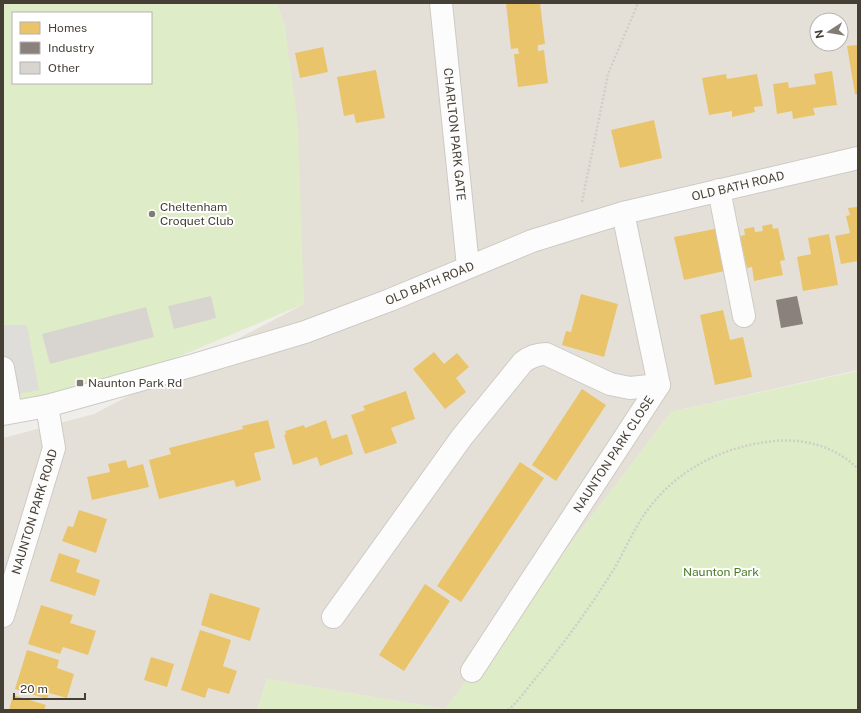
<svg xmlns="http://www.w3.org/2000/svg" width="861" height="713" viewBox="0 0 861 713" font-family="'Public Sans',sans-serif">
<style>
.residential{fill:#e5e0d7;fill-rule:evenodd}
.green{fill:#deecc8;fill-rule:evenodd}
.parking{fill:#dfddd9}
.homes{fill:#e9c46a}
.industry{fill:#8a817c}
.building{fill:#d8d5d1}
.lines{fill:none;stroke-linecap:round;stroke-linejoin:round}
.minor-casing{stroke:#cdcac5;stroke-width:24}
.path{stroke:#d1ceca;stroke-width:2.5;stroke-dasharray:2 2;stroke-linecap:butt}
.minor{stroke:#fdfcfc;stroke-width:22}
.poi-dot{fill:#827c74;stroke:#fff;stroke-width:1.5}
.labels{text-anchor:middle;stroke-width:4;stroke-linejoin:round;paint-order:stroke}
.street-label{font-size:12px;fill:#463f35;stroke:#fff}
.poi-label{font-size:12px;fill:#463f35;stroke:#fff;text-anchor:start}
.park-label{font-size:12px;fill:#497b26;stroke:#fff}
</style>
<rect width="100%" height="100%" fill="#f0eeea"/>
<path class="residential" d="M277,3H858V370L671,412L445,709L267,679L257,710H3V438L94,414L304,304L285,27ZM817,20H841V44H817Z"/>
<g class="green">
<path d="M3,3H277L285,27L298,125L304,304L185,354L47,406L3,414ZM13,13H151V83H13Z"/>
<polygon points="858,371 858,710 257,710 267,679 445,709 671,412"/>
</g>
<polygon class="parking" points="3,325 27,325 39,390 16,394 3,380"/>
<g class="homes">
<polygon points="506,3 540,3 545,44 538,45 538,51 544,50 548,83 518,87 514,54 519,54 518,48 511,49"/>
<polygon points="858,45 858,94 855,94 847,46"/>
<polygon points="323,47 328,72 300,78 295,53"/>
<polygon points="376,70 385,118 356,123 354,114 344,116 337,77"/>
<polygon points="832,71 837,105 813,108 815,115 793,119 792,111 777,114 773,84 788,82 789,88 816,84 814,74"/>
<polygon points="726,74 727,79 757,74 763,106 754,107 755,112 732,117 732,111 709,115 702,78"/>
<polygon points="654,120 662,158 620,168 611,130"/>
<polygon points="858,207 858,261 841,264 835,236 850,233 846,216 850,215 848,208"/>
<polygon points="772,224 773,229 778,228 785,260 780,261 783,275 754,281 752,267 747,268 740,236 745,235 744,229 754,227 755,232 763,231 762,226"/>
<polygon points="719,228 729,270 684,280 674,237"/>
<polygon points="829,234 838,285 803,291 797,257 811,254 808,238"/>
<polygon points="581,294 618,304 604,357 562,345 566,331 571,332"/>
<polygon points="723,310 730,340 743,337 752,377 715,385 700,315"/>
<polygon points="434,352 444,364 457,353 469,367 456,378 466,392 445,409 413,369"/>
<polygon points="582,389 606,405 556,481 532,465"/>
<polygon points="406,391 415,419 391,428 397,443 365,454 351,415 365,410 363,406"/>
<polygon points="268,420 275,448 254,453 261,480 236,487 234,480 159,499 149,460 171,454 169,448 243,429 242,426"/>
<polygon points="326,420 332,439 347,434 353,454 320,466 317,457 293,465 284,435 286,434 285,431 304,425 305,428"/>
<polygon points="126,460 128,468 143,464 149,487 92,500 87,477 110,472 108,464"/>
<polygon points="520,462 544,478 461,602 437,586"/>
<polygon points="79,510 107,519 96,553 62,541 68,526 73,527"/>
<polygon points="59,553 80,560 76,572 100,580 95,596 50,581"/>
<polygon points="425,584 450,601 404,671 379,655"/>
<polygon points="210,593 260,608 250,641 201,625"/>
<polygon points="41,605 73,615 70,623 96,631 88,655 63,647 60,654 28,644"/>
<polygon points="200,630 231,640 223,666 237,671 229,694 208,688 205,698 181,690"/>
<polygon points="27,650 59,660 57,668 74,674 67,698 49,693 47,699 15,689"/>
<polygon points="151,657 174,664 167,687 144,680"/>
<polygon points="13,695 46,705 44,710 9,710"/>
</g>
<polygon class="industry" points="797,296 803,324 781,328 776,300"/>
<g class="building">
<polygon points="211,296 216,318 174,329 168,306"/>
<polygon points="146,307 154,337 50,364 42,334"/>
</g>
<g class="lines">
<defs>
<g id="minor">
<path id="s1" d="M441,3L468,266"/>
<polyline points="719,190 744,316"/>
<polyline points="3,368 11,412"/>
<path id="s2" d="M3,414L47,406L194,365L305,332L390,300L532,241L577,227L623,213L858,158"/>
<path id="s3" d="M3,616L54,448L47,406"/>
<path d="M333,617L462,437L523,362C531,356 537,354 546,354L610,384L630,388L659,385"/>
<path id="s4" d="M472,671L659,385L623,213"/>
</g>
</defs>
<use href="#minor" class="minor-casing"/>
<g class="path">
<polyline points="582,202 608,74 638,3"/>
<path d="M508,710C519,701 527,688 536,678C563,644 589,609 612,572C624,553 633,530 646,512C677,469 723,446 775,441C804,438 837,447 858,469"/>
</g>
<use href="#minor" class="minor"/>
</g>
<g class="poi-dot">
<circle cx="152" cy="214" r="4"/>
<rect x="76" y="379" width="8" height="8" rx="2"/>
</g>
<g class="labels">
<g class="street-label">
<text dy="4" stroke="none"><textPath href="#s1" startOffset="132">CHARLTON PARK GATE</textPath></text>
<text dy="4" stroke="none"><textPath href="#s2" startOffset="771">OLD BATH ROAD</textPath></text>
<text dy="4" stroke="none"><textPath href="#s2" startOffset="447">OLD BATH ROAD</textPath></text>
<text dy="4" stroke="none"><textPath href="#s4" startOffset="259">NAUNTON PARK CLOSE</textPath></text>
<text dy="4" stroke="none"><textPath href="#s3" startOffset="109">NAUNTON PARK ROAD</textPath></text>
</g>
<g class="poi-label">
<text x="160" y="211">Cheltenham<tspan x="160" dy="14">Croquet Club</tspan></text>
<text x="88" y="387">Naunton Park Rd</text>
</g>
<g class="park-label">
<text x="721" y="576">Naunton Park</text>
</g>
</g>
<rect width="861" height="713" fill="none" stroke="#463f35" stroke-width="8"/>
<rect x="12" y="12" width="140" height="72" fill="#ffffff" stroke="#b5b2ae"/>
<rect x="20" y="22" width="20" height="12" fill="#e9c46a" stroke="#b5b2ae"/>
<text x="48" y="32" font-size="12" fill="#463f35">Homes</text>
<rect x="20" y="42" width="20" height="12" fill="#8a817c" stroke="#b5b2ae"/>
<text x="48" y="52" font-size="12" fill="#463f35">Industry</text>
<rect x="20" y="62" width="20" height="12" fill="#d8d5d1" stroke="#b5b2ae"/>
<text x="48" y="72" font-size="12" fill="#463f35">Other</text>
<g transform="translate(829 32) rotate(258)"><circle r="19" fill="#ffffff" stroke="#b5b2ae"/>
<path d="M0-3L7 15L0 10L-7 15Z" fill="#827c74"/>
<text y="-6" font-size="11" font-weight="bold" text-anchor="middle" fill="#463f35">N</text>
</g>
<path d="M14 693v6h71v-6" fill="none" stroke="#463f35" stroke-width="2"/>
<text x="20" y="693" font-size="12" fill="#463f35" stroke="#ffffff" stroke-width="3" paint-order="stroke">20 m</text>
</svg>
